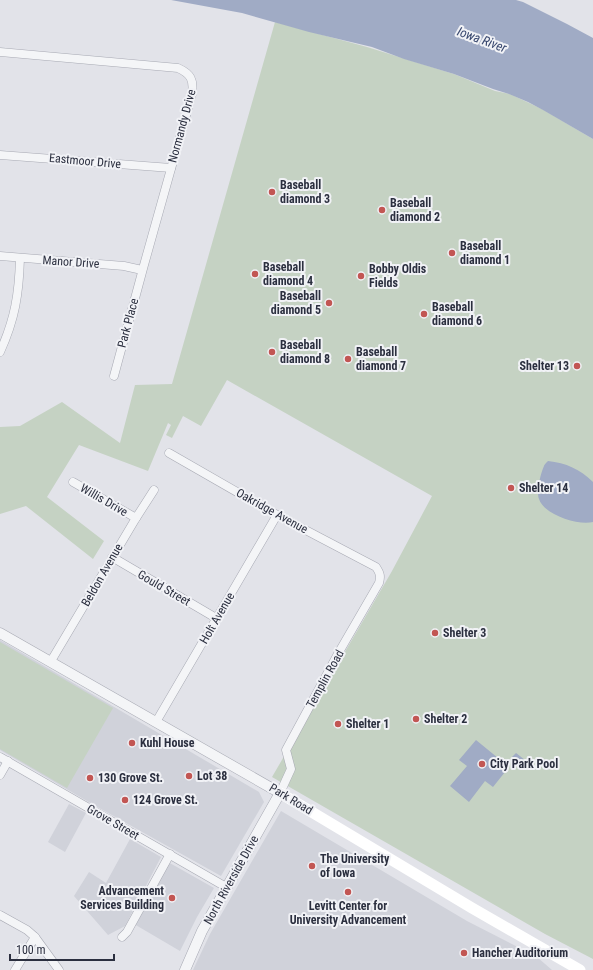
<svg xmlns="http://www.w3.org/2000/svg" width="593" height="970" viewBox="0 0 593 970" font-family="'Roboto Condensed',sans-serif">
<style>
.built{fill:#d0d2da}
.green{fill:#c5d2c3}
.water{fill:#a0abc5}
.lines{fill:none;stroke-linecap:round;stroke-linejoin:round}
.minor-casing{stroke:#a7a9b3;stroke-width:9}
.tertiary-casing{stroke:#a7a9b3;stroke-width:11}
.minor{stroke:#f4f5f7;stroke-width:8}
.tertiary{stroke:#f4f5f7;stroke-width:10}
.secondary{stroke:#fff;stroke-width:11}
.poi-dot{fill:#c25653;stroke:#f1f2f6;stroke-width:1.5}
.labels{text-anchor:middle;stroke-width:4;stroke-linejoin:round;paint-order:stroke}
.street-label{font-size:12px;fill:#2b2f3f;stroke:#f1f2f6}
.poi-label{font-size:12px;font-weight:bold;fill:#2b2f3f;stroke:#f1f2f6;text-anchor:start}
.water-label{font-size:13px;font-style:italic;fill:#39486f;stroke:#f1f2f6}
</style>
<rect width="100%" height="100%" fill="#e2e3e9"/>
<g class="built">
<polygon points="0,640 259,792 264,802 221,876 92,804 0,750"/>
<polygon points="69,804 86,813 65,852 48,842"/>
<polygon points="281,811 467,921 537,957 552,970 193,970 210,934"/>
<polygon points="130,839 161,857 125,926 108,935 74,896 89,872 106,883"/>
<polygon points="168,862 214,888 197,917 180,951 134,924"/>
</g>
<g class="green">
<polygon points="275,22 367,47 454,74 495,91 510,94 542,109 593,139 593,959 545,934 272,777 392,571 432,496 227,380 201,426 183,416 172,438 166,435 171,425 168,423 148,471 79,445 47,497 104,541 93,559 26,506 0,514 0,427 20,426 62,402 120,443 135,385 172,384"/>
<polygon points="0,642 113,708 67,788 0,749"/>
</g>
<g class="water">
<polygon points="171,0 516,0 523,2 567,24 593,38 593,139 543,110 528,102 509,94 493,89 454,74 404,59 372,47 309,32 242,13"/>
<path d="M548,461C566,463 580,469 593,482V522C579,526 544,515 539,499C536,492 541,472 544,466C544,465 547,462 548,461Z"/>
<polygon points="476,740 509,767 493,787 485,781 469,802 450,786 467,766 459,760"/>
<polygon points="516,753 525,760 525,763 524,767 521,768 516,766 512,757"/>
</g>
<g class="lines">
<defs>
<g id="minor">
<path d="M0,52L178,68C191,74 194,80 192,94L144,265L114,376"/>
<polyline points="0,155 171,168"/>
<polyline points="0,256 124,266 142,270"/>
<path d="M0,352C15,319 19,294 20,258"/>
<path d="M169,453L277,515L376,567C380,573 381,576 379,583L339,652L286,750L291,769L280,793"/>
<polyline points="73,482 136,518"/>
<polyline points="112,557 216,618"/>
<polyline points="51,661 136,518 154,490"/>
<polyline points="156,722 277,515"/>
<polyline points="0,757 226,887"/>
<polyline points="0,775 8,761"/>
<polyline points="0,915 27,930 35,937 59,970"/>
<polyline points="122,937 127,932 170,854"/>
<polyline points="15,970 35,937"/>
</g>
<polyline id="tertiary" points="0,633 280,793 202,931 185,970"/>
</defs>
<use href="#minor" class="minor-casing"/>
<use href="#tertiary" class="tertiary-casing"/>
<use href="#minor" class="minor"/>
<use href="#tertiary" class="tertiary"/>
<polyline class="secondary" points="280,793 472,908 580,970"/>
</g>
<g class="poi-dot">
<circle cx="272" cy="192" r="4"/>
<circle cx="382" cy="210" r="4"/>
<circle cx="452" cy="253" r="4"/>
<circle cx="255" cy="274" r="4"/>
<circle cx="361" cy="276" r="4"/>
<circle cx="329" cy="303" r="4"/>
<circle cx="424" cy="314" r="4"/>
<circle cx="272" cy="352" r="4"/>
<circle cx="348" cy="359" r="4"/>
<circle cx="577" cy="366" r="4"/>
<circle cx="511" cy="488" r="4"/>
<circle cx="435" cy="633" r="4"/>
<circle cx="416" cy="719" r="4"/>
<circle cx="338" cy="724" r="4"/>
<circle cx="132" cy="743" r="4"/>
<circle cx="482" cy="764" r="4"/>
<circle cx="189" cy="776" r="4"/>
<circle cx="90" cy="778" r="4"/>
<circle cx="125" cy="800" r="4"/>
<circle cx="312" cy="866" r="4"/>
<circle cx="348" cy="892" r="4"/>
<circle cx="172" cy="898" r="4"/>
<circle cx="464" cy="953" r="4"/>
</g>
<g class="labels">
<g class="street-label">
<text transform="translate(182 126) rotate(-75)" y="4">Normandy Drive</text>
<text transform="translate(85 161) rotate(5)" y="4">Eastmoor Drive</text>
<text transform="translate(71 262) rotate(4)" y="4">Manor Drive</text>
<text transform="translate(128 323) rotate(-75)" y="4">Park Place</text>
<text transform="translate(104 500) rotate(30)" y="4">Willis Drive</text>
<text transform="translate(272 511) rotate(29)" y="4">Oakridge Avenue</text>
<text transform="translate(102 575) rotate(-60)" y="4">Beldon Avenue</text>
<text transform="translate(164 588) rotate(30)" y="4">Gould Street</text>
<text transform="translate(217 618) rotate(-60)" y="4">Holt Avenue</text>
<text transform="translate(325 679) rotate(-61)" y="4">Templin Road</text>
<text transform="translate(291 799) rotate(31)" y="4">Park Road</text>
<text transform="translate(113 822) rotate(30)" y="4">Grove Street</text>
<text transform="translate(231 880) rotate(-61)" y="4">North Riverside Drive</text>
</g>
<g class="poi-label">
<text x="280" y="189">Baseball<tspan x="280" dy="14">diamond 3</tspan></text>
<text x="390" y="207">Baseball<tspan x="390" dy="14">diamond 2</tspan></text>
<text x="460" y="250">Baseball<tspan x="460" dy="14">diamond 1</tspan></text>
<text x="263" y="271">Baseball<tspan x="263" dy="14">diamond 4</tspan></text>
<text x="369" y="273">Bobby Oldis<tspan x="369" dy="14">Fields</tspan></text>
<text x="321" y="300" text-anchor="end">Baseball<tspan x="321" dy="14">diamond 5</tspan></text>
<text x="432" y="311">Baseball<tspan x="432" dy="14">diamond 6</tspan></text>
<text x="280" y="349">Baseball<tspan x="280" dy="14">diamond 8</tspan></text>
<text x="356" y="356">Baseball<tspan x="356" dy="14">diamond 7</tspan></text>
<text x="569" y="370" text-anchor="end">Shelter 13</text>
<text x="519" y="492">Shelter 14</text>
<text x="443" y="637">Shelter 3</text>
<text x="424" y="723">Shelter 2</text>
<text x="346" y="728">Shelter 1</text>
<text x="140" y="747">Kuhl House</text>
<text x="490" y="768">City Park Pool</text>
<text x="197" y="780">Lot 38</text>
<text x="98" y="782">130 Grove St.</text>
<text x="133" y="804">124 Grove St.</text>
<text x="320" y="863">The University<tspan x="320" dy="14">of Iowa</tspan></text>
<text x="164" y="895" text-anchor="end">Advancement<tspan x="164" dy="14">Services Building</tspan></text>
<text x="348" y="910" text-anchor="middle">Levitt Center for<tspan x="348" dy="14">University Advancement</tspan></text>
<text x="472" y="957">Hancher Auditorium</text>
</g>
<g class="water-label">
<text transform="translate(482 39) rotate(20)" y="5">Iowa River</text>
</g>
</g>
<path d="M10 954v6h104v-6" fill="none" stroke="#2b2f3f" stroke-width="2"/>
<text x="16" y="954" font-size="12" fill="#2b2f3f" stroke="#f1f2f6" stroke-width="3" paint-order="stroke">100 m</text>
</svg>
